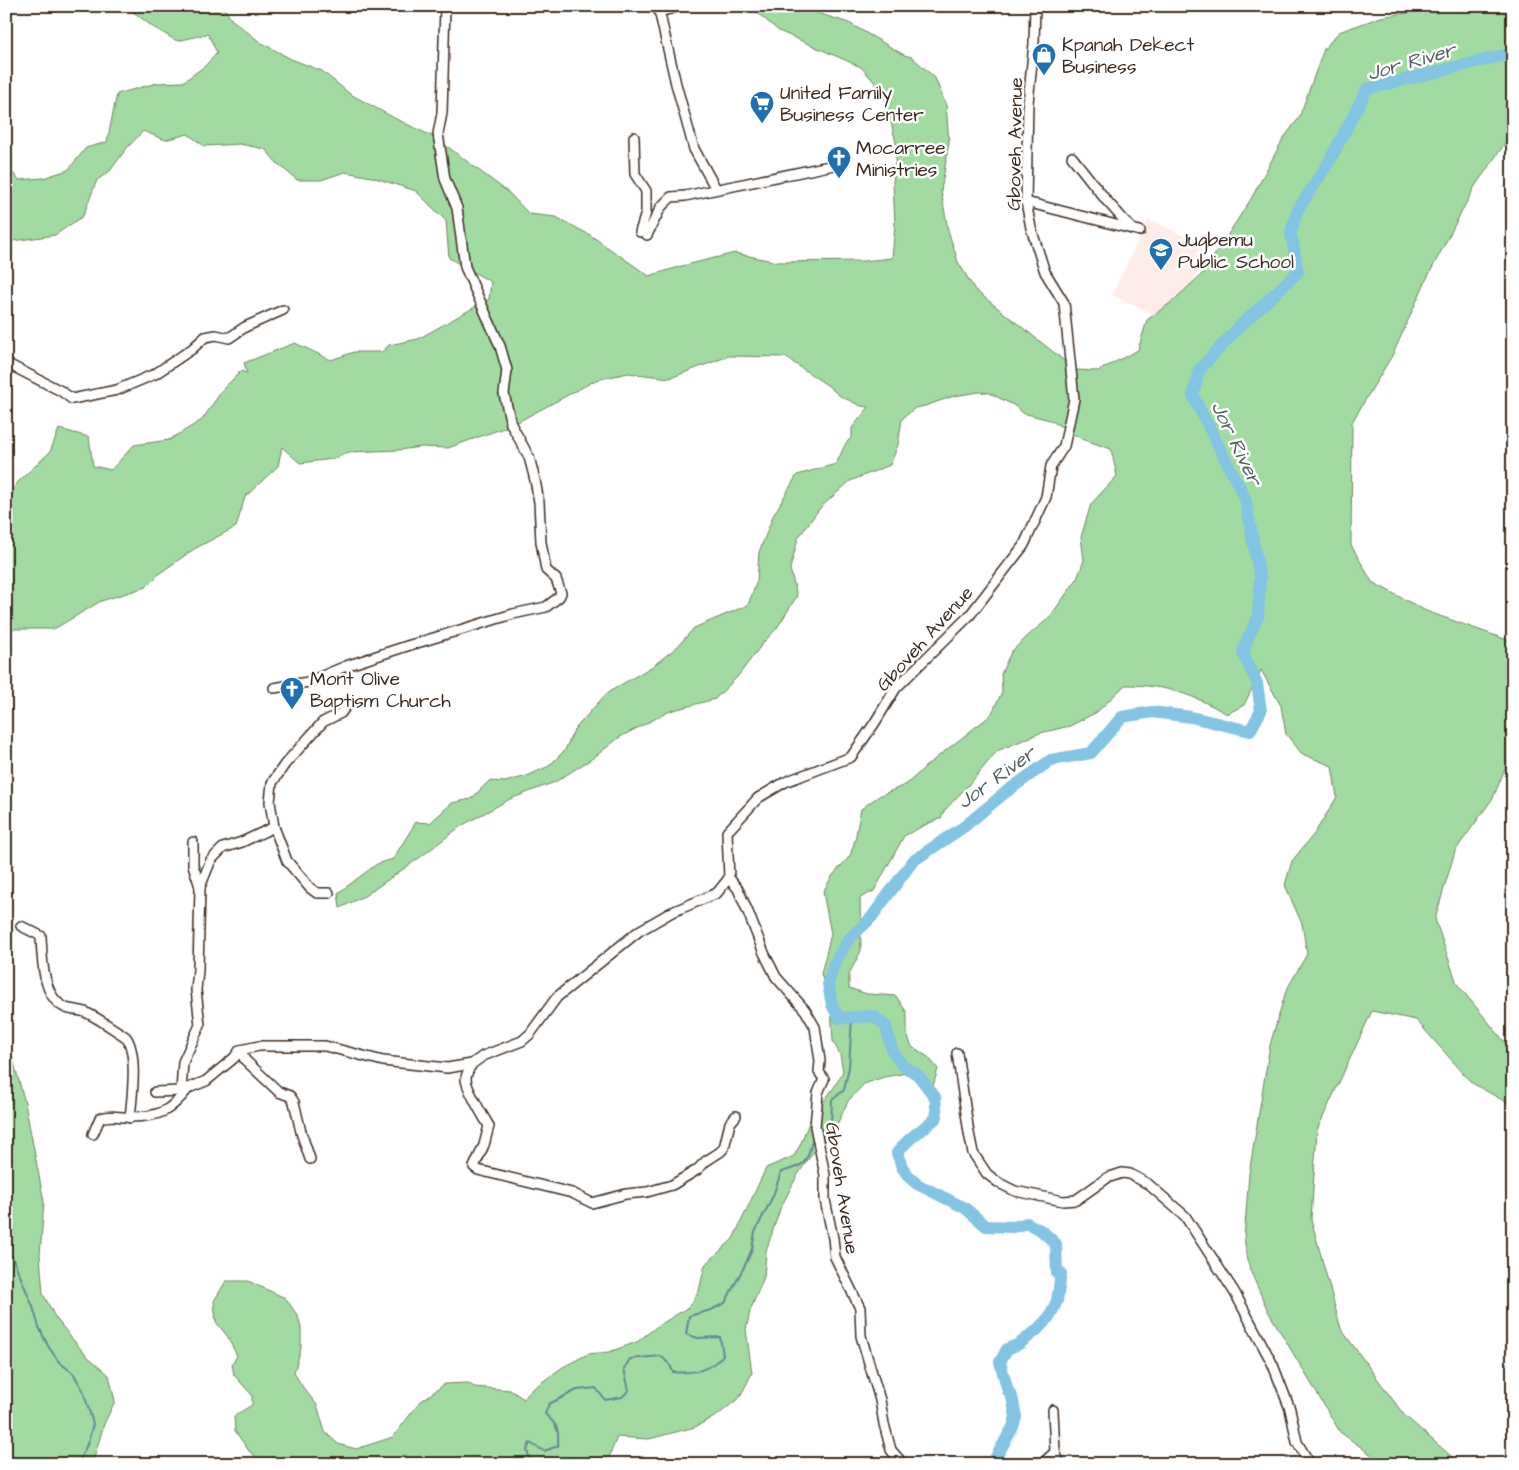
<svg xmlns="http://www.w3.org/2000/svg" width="1519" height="1470" viewBox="0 0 1519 1470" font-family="'Architects Daughter',sans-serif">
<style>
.built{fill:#feece9}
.green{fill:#a1dba1;stroke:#6e8260}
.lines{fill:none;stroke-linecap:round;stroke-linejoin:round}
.stream{stroke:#668694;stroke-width:2}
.river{stroke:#83c3e3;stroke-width:12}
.minor-casing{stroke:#3b2a1e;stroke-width:12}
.minor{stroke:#fff;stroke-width:9}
.labels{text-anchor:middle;stroke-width:5;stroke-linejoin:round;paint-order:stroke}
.poi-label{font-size:19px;fill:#3b2a1e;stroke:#fff;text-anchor:start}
.street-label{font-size:19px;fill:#3b2a1e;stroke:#fff}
.water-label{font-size:20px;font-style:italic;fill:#546063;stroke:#fff}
</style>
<rect width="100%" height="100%" fill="#fff"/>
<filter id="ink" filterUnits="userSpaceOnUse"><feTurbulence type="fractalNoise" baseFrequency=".02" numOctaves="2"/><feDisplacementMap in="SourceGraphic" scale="10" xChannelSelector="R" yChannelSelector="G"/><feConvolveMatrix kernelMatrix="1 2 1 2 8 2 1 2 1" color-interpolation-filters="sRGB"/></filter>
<g filter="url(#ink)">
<polygon class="built" points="1148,219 1209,248 1173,323 1112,295"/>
<g class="green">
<path d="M124,6H223L231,19L260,42L291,59L322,71L350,94L396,119L436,138L509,193L529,214L556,217L590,235L649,276L682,266L735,253L777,262L864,261L892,258L895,225L893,183L897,147L884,93L861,67L779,31L755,11L763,6H788L808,10L849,23L904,55L912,57L935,78L946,105L949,142L941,191L948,230L958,262L975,290L1076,370L1098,371L1138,350L1147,320L1173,301L1203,273L1251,199L1283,139L1299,118L1324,49L1339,32L1381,17L1418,11L1426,6H1513V132L1475,186L1426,280L1393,354L1352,422L1351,545L1372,582L1426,611L1513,642V749L1493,798L1455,851L1435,919L1457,984L1513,1052V1106L1472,1083L1416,1020L1372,1011L1317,1130L1311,1219L1341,1329L1404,1415L1460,1464H1384L1340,1432L1268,1311L1250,1270L1244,1239L1249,1174L1270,1045L1286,991L1307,954L1302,924L1285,885L1292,861L1314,834L1337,797L1332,766L1302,754L1286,734L1281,706L1261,670L1244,705L1227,714C1192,694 1166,685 1125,685L1097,712L1070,726L1040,733L997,751L973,780L944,811L941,818L925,825L904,836L874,891L860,898L861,951L849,974V988L867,994L896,996L907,1013V1034L912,1047L928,1057L938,1069L931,1093L912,1072L884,1077L864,1084L848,1101L833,1133L816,1148L797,1176L780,1209L766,1251L764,1277L750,1311L746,1330L752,1373L740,1397L718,1415L695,1427L649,1439L617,1437L609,1457L603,1464H265L249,1451L235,1431L234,1416L252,1405V1395L234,1375L232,1364L237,1356L228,1337L216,1322L214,1301L226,1281H248L285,1298L298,1316L301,1328V1348L294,1373L304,1389L317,1405L325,1432L338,1444L356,1449L393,1437L420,1402L445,1384L468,1383L474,1387L510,1390L524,1399L531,1390L563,1367L588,1354L609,1352L637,1342L655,1328L690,1306L699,1291L705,1265L733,1239L766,1168L794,1156L800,1145L810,1120L835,1086L843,1071L840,1055L833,1041L831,1004L821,974L831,934L823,892L833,875L850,856L855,840L861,809L879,796L907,784L926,766L991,715L1002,692L1001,674L1011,652L1030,634L1049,618L1077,579L1084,560L1081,537L1091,504L1117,476L1111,449L1082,439L1050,420L1023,413L1015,406L990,393L979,392L954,396L925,406L915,408L902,419L898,445L890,465L850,481L820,508L798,538L790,569L797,596L777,628L763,643L738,676L715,699L670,711L620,737L593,758L555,782L510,799L461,826L422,856L366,895L340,908L338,893L377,864L393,859L416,822L430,823L452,803L471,799L489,781L505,782L527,776L549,766L565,750L574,730L607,693L653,666L677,647L694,628L748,605L757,581L759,552L765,537L773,516L797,475L836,464L846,443L852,437V428L869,407L861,406L840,396L827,385L785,357L729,356L670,378L628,373L596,380L512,425L448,448L421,447L399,450L349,452L333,459L300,463L282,447L278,466L245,497L236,527L194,549L160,573L146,587L101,601L54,629H6V497L19,481L50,452L59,429L89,437L93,466L111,470L134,445L169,440L202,420L223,389L241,371L247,373L244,363L295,343L331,360L354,352H382L389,345L418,339L489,299L491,282L449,258L446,221L416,191L372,177L345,172L321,180H297L277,163L265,149L240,144L204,146L188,134L165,140L143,131L126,149L110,171L97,180L83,216L55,235L6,242V165L19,180L43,178L68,170L86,148L107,142L117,94L157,83L183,82L205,66L217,53L208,34L177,41L153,27L136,14Z"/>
<polygon points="6,1034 25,1103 44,1202 40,1255 43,1294 55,1317 73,1340 87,1356 109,1375 115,1401 104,1424 94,1458 90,1464 6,1464"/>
</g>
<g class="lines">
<g class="stream">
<polyline points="822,1138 831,1125 832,1100 844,1090 849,1067 852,1017 839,1018"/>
<polyline points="6,1242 33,1307 39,1327 48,1346 59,1362 73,1373 83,1390 93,1424 88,1442 78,1464"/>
<path d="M531,1464L527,1450L530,1443L544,1451L558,1446C559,1430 558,1425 545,1414L549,1404L577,1390L596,1388L605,1400L622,1397L629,1390L624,1369L630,1359L661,1356L670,1365L673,1372C692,1374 711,1370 723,1355L720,1337L698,1338L686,1334L689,1316L711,1310L725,1303L746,1263L752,1249L755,1232L773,1196L781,1172C807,1165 806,1164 813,1138H815"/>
</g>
<path class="river" d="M992,1464L1013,1427L1016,1417L1012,1397L1008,1391L1000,1362L1007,1349L1019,1344L1036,1331L1050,1316L1057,1301L1061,1273H1057L1056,1244L1042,1231L1027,1223L1013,1227L986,1226L965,1208L917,1184L909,1177L902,1167L897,1153C908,1137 923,1130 937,1117L935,1097L918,1075L902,1065L892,1050L886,1026L874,1016L839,1018L832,1005L828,984L834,964L848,940L871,918L913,861L965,826L1006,792L1051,760L1091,753L1122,717L1152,712L1191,717L1250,731L1261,711L1257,683L1243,653L1247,640L1258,617L1260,578L1245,498L1193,396L1199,370L1239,327L1298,272L1291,233L1297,211L1329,162L1367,89L1513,53"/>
<defs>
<g id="minor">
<polyline points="658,6 676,84 694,149 716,189"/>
<polyline points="659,12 681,6"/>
<polyline points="634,137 635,174 646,191 646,213 640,232 649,228"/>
<polyline points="1072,157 1106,200 1132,229"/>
<polyline points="1026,202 1140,231"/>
<polyline points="647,235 661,207 671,197 685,196 834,165"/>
<polyline points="6,363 61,391 72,399 117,390 155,374 192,349 205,337 216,335 229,338 245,327 283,310"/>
<polyline points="274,688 308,682 346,666 407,646 513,614 546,607 559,597 561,593 556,579 546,570 541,542 539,502 535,480 529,457 511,424 504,394 507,370 500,346 465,267 457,208 445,179 438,134 442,113 445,6"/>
<polyline points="193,842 193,865 200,887"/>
<polyline points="329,893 317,893 310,888 287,861 274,827 270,802 272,783 285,764 323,722 341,713 348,703"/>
<path d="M21,926L41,936C42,957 42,996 64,1007C71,1011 80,1009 87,1013C100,1019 113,1029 126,1037C138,1054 132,1097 130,1118"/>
<polyline points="240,1050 245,1060 279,1092 290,1096 294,1102 301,1132 310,1159"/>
<polyline points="957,1053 969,1133 973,1153 987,1174 999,1183 1015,1191 1063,1201 1076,1200 1107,1178 1122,1173 1130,1174 1148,1184 1185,1216 1235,1293 1273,1365 1290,1409 1297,1442 1310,1464"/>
<path d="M472,1064C469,1069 466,1073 466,1079C466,1088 483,1116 489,1126L484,1145L474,1167L478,1170L572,1193L592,1203L626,1194L647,1192L672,1185L697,1170L706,1161L720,1152L724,1148L730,1123L736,1116"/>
<polyline points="181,1091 183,1062 200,1025 196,990 198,970 200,887 211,860 223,848 242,842 274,827"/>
<polyline points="155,1092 181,1091 206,1081 234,1058 240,1050 259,1046 325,1046 383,1061 447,1068 472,1064 483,1056 522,1041 530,1034 557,997 639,931 670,913 717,893 729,878"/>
<path d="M93,1134L100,1118C114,1114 118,1118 131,1117C160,1117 170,1111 188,1089"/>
<polyline points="1053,1410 1055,1452 1060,1464"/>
<polyline points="903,1464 891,1450 884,1424 880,1400 861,1336 860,1308 835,1257 833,1238 825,1200 825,1175 815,1126 818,1093 824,1079 819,1072 820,1061 815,1027 805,1010 776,977 764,953 748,912 738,889 729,878 727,832 758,798 785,782 851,757 874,724 896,688 970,615 1024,545 1046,497 1051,466 1064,446 1074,399 1064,303 1045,272 1031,228 1026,202 1028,103 1034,43 1035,6"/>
<polyline points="1042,1464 1055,1452"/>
</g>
</defs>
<use href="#minor" class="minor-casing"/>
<use href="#minor" class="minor"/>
</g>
</g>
<defs>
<symbol id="shop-pin" viewBox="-11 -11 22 30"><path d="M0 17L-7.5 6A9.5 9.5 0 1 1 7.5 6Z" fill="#1f6fb2" stroke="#fff"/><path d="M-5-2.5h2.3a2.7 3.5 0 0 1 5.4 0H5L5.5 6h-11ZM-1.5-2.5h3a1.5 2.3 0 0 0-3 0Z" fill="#fff"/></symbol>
<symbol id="supermarket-pin" viewBox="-11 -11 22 30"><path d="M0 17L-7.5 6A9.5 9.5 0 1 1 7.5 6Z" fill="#1f6fb2" stroke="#fff"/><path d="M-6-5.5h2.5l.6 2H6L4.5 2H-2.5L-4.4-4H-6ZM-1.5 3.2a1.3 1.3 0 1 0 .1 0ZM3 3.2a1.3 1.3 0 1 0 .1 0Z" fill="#fff"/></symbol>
<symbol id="church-pin" viewBox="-11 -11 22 30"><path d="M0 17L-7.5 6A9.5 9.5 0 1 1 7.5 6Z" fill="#1f6fb2" stroke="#fff"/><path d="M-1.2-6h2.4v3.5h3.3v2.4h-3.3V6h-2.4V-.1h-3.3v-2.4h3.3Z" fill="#fff"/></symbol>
<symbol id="school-pin" viewBox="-11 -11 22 30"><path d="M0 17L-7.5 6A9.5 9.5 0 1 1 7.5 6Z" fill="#1f6fb2" stroke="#fff"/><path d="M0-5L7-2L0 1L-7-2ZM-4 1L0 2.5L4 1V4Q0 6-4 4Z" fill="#fff"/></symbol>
</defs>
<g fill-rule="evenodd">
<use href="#shop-pin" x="1030" y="41" width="28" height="38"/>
<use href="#supermarket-pin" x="748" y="89" width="28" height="38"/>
<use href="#church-pin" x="825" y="144" width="28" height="38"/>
<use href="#school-pin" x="1147" y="236" width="28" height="38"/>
<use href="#church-pin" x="278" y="675" width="28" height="38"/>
</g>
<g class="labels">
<g class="poi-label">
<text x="1062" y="51">Kpanah Dekect<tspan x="1062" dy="22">Business</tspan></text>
<text x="780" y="99">United Family<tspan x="780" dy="22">Business Center</tspan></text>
<text x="856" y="154">Mocarree<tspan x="856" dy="22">Ministries</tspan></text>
<text x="1178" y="246">Jugbemu<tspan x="1178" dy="22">Public School</tspan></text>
<text x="310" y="685">Mont Olive<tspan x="310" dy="22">Baptism Church</tspan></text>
</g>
<g class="street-label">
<text transform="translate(1014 144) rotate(-89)" y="7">Gboveh Avenue</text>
<text transform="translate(924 638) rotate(-48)" y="7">Gboveh Avenue</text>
<text transform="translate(843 1188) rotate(81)" y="7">Gboveh Avenue</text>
</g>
<g class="water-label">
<text transform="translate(1411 61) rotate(-16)" y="7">Jor River</text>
<text transform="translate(1237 443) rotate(64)" y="7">Jor River</text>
<text transform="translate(996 777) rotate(-36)" y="7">Jor River</text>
</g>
</g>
<rect width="1519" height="1470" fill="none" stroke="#fff" stroke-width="25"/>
<rect x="12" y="12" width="1494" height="1445" fill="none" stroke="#3b2a1e" stroke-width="2" filter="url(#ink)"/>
</svg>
